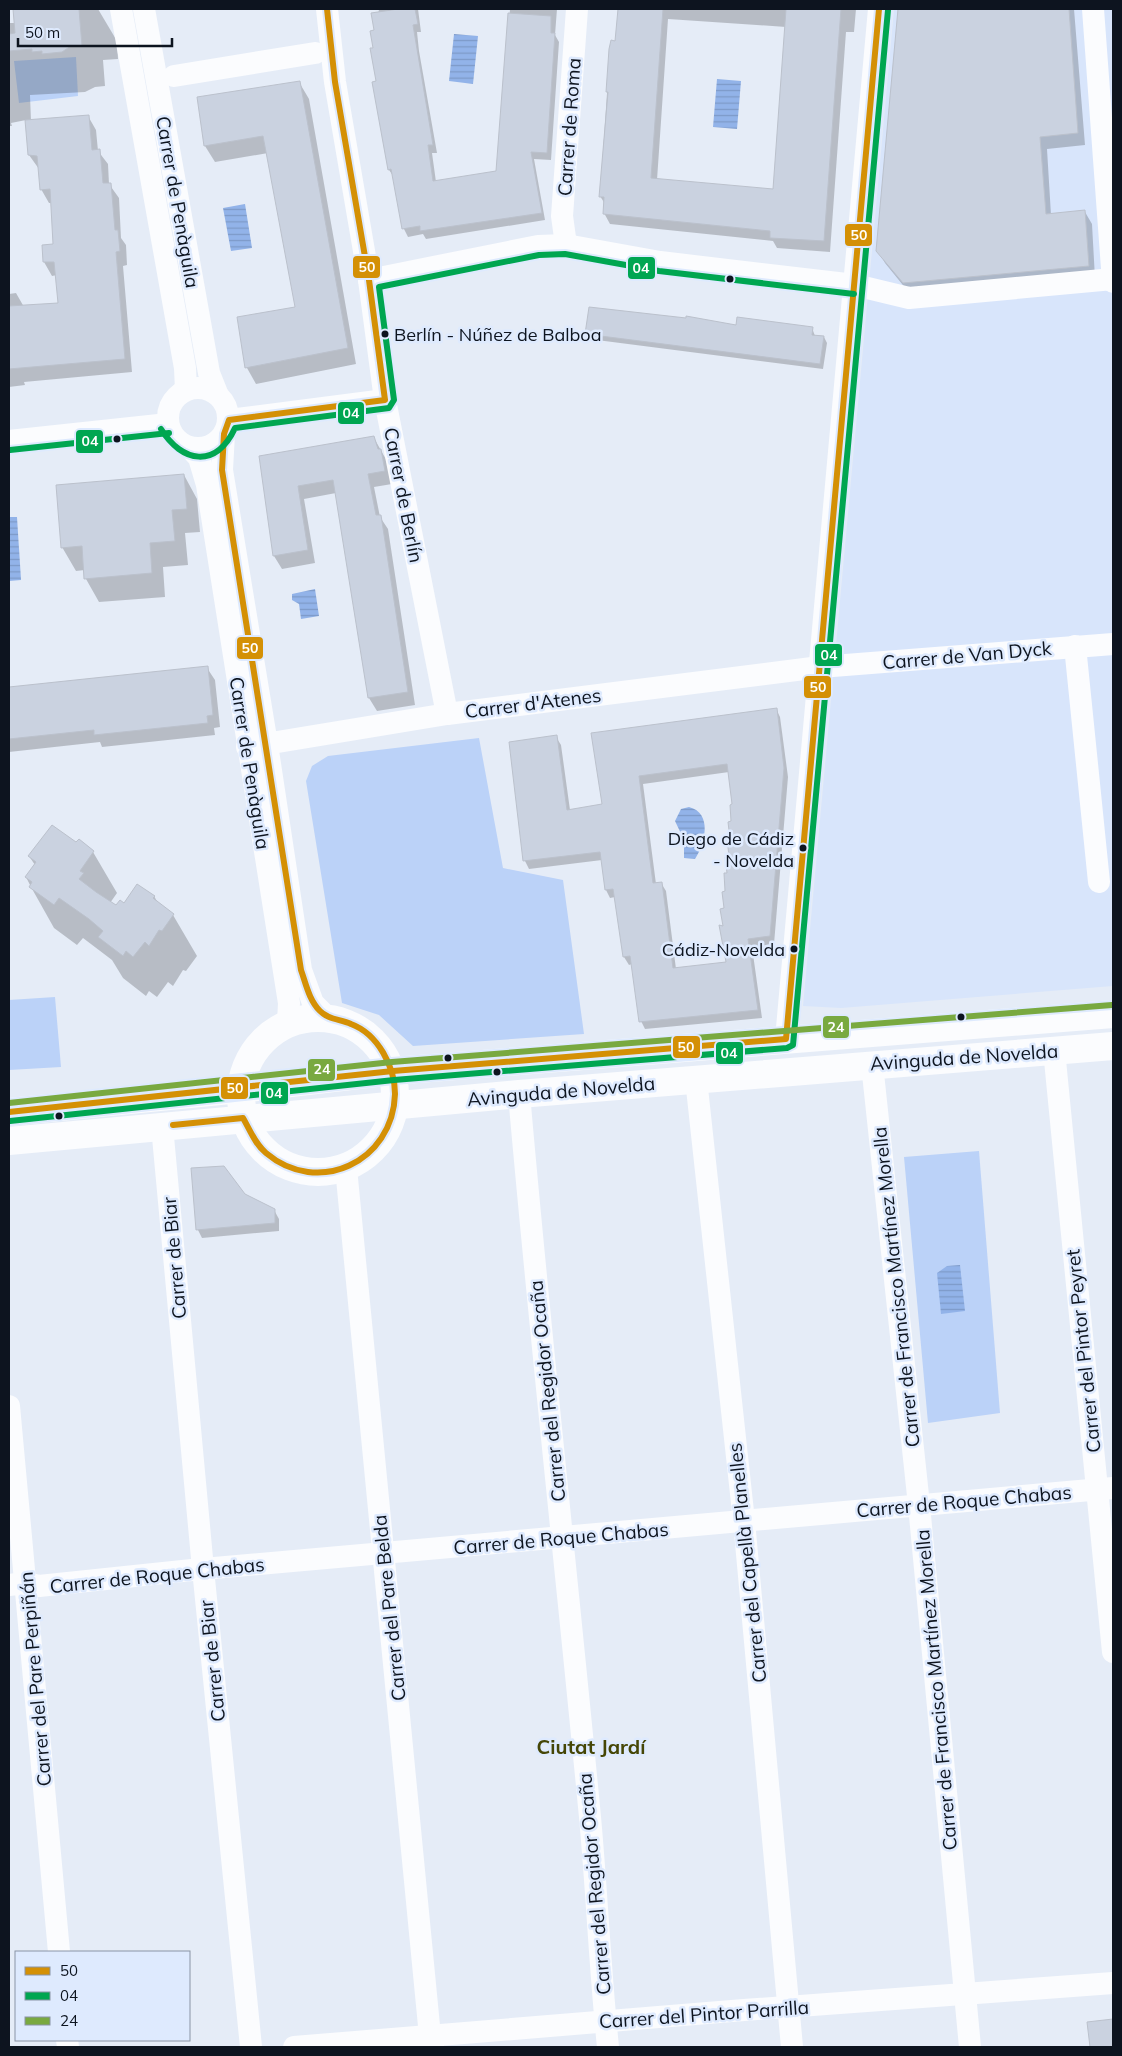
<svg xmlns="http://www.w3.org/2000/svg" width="1122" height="2056" viewBox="0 0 1122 2056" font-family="Mulish,sans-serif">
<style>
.built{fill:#d8e5fb}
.green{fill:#bbd2f8}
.water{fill:url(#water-rules)}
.shadow{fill:#0003;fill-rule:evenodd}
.building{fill:#cad2e0;stroke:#bbc1cc;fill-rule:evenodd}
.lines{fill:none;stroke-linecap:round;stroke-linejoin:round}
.minor{stroke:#fbfcfe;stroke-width:22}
.major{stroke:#fbfcfe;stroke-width:28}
.bus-1-casing{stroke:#deeafe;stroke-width:10}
.bus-2-casing{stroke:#deeafe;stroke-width:10}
.bus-3-casing{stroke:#deeafe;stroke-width:10}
.bus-1{stroke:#d49005;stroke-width:6}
.bus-2{stroke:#00a651;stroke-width:6}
.bus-3{stroke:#79a940;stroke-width:6}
.bus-dot{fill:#0d141f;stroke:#deeafe;stroke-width:2}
.labels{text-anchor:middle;stroke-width:5;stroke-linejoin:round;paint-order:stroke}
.bus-label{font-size:18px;fill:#0d141f;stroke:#deeafe;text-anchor:end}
.street-label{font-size:19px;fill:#0d141f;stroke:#deeafe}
.neighbourhood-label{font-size:20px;font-weight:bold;fill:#454606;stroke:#deeafe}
.line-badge{stroke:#deeafe;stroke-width:2}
.badge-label{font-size:14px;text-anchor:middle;font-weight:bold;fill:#fff}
</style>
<defs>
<pattern id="water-rules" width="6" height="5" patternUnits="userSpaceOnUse" patternTransform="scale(1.25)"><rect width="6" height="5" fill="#92b3e9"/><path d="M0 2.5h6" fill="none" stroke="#7d99c7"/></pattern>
</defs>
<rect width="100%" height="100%" fill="#e5ecf7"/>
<polygon class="built" points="894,9 1113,9 1113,986 841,1008 803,1006"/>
<g class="green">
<polygon points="76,57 78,96 19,103 14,61"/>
<polygon points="479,738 503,868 563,880 584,1034 413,1046 379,1015 342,1003 306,781 312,766 328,756"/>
<polygon points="55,997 61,1067 9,1070 9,1000"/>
<polygon points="979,1151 1000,1413 928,1423 904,1157"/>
</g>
<g class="water">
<polygon points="454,34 478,36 473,84 449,81"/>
<polygon points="717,79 741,81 737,129 713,127"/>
<polygon points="245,204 252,248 231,251 223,208"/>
<polygon points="9,517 17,517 21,580 9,581"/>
<polygon points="315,589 319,616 301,619 299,604 292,600 292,594"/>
<path d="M689,807C713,813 705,844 695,859L684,858V840L675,821L681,809Z"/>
<polygon points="960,1265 965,1311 941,1314 937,1273 947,1266"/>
</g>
<g class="shadow">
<polygon points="15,9 98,9 117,41 118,59 103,60 105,86 95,87 85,92 30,95 31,121 88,116 96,130 98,151 108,164 109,184 119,198 121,238 126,245 127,265 123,266 132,372 24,382 25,385 9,387 9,294 16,293 24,307 59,305 57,275 52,276 44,262 43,247 54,246 52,203 49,203 41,189 39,169 29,155 26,120 11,123 12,126 9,126 9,23 16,23"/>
<polygon points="379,9 418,9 421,32 417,32 419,51 437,153 432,153 436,182 498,172 510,9 557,9 555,35 559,42 551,160 534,159 545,220 426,239 423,234 408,237 404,229 394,177 389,170 378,82 374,49"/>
<path d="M625,9H856L854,32H846L830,252L777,248L773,241L610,224L604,213L605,204L600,196L610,49L624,25ZM668,19L786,27L774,190L657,180Z"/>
<polygon points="900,9 1074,9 1085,145 1047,149 1051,215 1085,212 1092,224 1095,278 911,295 885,263 878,250"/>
<polygon points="299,82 309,99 356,364 256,384 247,368 238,318 296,308 268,153 215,162 205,146"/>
<polygon points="812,328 815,336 824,337 827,343 823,369 589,339 586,333"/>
<polygon points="374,438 388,463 392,484 374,487 380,517 388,529 415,705 377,711 369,698 336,493 304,499 315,563 282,569 274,556 261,457"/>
<polygon points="184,475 197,499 200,532 185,533 188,565 163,567 165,597 99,602 86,579 85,570 76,571 62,547"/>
<polygon points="207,668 215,680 220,727 214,728 215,735 102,747 100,742 9,752 9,689"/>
<path d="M776,709L780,717L788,777L774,944L752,947L762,1018L645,1029L641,1021L632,964L629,965L624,957L615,897L610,898L606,890L602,860L529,869L525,861L511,743L556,737L561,745L570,810L603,806L593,734ZM729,772L734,805L724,927L727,963L676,969L666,891L661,883L656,884L643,784Z"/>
<polygon points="76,844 93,852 117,893 110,903 116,907 154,896 158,903 173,915 197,956 186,971 183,970 173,986 168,982 157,997 149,991 146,996 123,978 112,960 83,938 77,945 54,928 31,887 26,877 35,865 29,856"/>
<polygon points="192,1170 274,1210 279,1219 279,1231 202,1238 198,1230"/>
</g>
<g class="building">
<polygon points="13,9 79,9 82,46 71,46 62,52 42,54 42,51 32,52 32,49 9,51 9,34 15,33"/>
<polygon points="398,9 415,9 418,24 413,25 433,145 428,145 433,181 496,171 508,13 551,16 551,33 555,33 547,153 531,152 542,213 420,231 420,226 402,229 391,169 388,170 372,82 376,81 370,48 373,48 370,31 374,30 371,13"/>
<polygon points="618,9 663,9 651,178 773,189 786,9 841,9 824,241 770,238 770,231 603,214 604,197 599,197 608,92 606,92 609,49 611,40 615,41"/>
<polygon points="898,9 1069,9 1078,133 1040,137 1046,214 1085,210 1089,266 903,283 876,251"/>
<polygon points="300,81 348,348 245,368 237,317 295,307 263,136 204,146 197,97"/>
<polygon points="89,115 92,150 100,149 103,183 111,183 115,230 118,230 120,251 116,252 125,359 9,369 9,306 58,303 54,262 43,262 42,245 53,244 50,189 40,190 37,156 28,155 25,120"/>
<polygon points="589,307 686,318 686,316 736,325 737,317 813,327 812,335 824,336 820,364 585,334"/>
<polygon points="374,436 378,449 381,449 385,471 368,474 376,515 381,515 408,692 368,698 333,480 298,486 308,550 273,556 259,456"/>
<polygon points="184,474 187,509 172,510 175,541 150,543 152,573 84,579 82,546 61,548 56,485"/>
<polygon points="208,666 213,715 207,716 208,723 94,735 94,730 9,739 9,687"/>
<path d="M777,708L784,768L770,936L748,939L758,1010L639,1022L630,956L623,957L613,889L605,890L600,852L523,861L509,742L557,735L567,810L602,804L591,733ZM727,764L732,804L730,805L731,821L728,822L730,839L727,840L729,855L725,857L727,873H724L725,891L722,892L724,908L720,909L723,926L719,925L726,962L673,968L662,882L653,883L639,776Z"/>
<polygon points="52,825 76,842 79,839 94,851 80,871 84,873 79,879 96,892 116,905 120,900 124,903 137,884 155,896 153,898 174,914 162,931 159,930 149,946 145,942 133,957 126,951 123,956 98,937 103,931 89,919 59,898 54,905 29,887 32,882 25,877 36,862 28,856"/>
<polygon points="224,1166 245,1194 275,1209 275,1223 196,1230 191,1168"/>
<polygon points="1113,2019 1113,2047 1090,2047 1087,2022"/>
</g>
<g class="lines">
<g class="minor">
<polyline points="121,9 185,368 186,390"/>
<polyline points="144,9 209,373 217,393"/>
<polyline points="327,9 335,82 369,280 385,400 447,714"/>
<polyline points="1093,9 1113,282"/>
<polyline points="174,76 315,53"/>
<polyline points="566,245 562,216 577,9"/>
<polyline points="369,280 538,246 566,245 660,262 855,285 909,298 1113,279"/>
<circle cx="198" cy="418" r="30"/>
<polyline points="229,420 385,400"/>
<polyline points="224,434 222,470 267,744 301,970 313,1003 327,1017"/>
<polyline points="9,441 168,424"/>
<polyline points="190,448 199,458 207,485 289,1003 288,1023"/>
<polyline points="1075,646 1099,882"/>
<polyline points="247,747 447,714 820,667 1113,644"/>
<polyline points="786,1039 879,9"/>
<polyline points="1054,1050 1113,1652"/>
<polyline points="872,1064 919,1505 970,2047"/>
<polyline points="696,1079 744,1521 792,2047"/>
<path d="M519,1094C540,1335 567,1576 590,1817C597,1894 600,1970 608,2047"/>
<polyline points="162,1126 203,1569 251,2047"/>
<polyline points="346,1168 430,2036 433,2047"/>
<polyline points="9,1406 59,1952"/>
<polyline points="9,1585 26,1583 39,1586 192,1570 1113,1488"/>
<polyline points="67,2040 68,2047"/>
<polyline points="294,2047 744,2010 1113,1983"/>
</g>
<g class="major">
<circle cx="318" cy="1095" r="77"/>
<polyline points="9,1112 240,1089 393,1071 1113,1014"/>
<polyline points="9,1141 519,1094 1113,1046"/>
</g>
<defs>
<g id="bus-1">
<polyline points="9,1112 393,1071 786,1039 879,9"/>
<path d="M173,1125L243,1118C250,1130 255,1144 266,1153C318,1197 393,1162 395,1094C395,1067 378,1034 351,1024C340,1019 329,1020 320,1011C309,1000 306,984 301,970L222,470L224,434L229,420L385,400L369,280L335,82L327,9"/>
</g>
<g id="bus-2">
<path d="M161,429C182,463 216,469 235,428L389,408L394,400L379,287L539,255L565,254L659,271L854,294"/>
<polyline points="10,450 169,433"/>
<polyline points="10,1121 394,1080 787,1048 793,1045 888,10"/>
</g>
<polyline id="bus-3" points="9,1103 392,1062 1112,1005"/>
</defs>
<use href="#bus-1" class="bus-1-casing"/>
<use href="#bus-2" class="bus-2-casing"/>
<use href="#bus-3" class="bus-3-casing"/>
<use href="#bus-1" class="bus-1"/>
<use href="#bus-2" class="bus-2"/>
<use href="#bus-3" class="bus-3"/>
</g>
<g class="bus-dot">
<circle cx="730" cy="279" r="4.5"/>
<circle cx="385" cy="334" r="4.5"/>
<circle cx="117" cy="439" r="4.5"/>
<circle cx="803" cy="848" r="4.5"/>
<circle cx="794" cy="949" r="4.5"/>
<circle cx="961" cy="1017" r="4.5"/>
<circle cx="448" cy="1058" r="4.5"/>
<circle cx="497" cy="1072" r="4.5"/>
<circle cx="59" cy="1116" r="4.5"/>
</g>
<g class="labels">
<g class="bus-label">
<text x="394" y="341" text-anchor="start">Berlín - Núñez de Balboa</text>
<text x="794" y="845">Diego de Cádiz<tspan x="794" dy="22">- Novelda</tspan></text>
<text x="785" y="956">Cádiz-Novelda</text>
</g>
<g class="street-label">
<text transform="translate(569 127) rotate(-86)" y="7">Carrer de Roma</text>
<text transform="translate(178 202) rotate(80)" y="7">Carrer de Penàguila</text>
<text transform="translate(404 495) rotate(79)" y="7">Carrer de Berlín</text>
<text transform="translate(967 655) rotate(-5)" y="7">Carrer de Van Dyck</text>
<text transform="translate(533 703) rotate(-7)" y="7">Carrer d'Atenes</text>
<text transform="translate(250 763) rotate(81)" y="7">Carrer de Penàguila</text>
<text transform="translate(964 1057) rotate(-4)" y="7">Avinguda de Novelda</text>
<text transform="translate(561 1091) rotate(-5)" y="7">Avinguda de Novelda</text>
<text transform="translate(174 1258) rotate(-95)" y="7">Carrer de Biar</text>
<text transform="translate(896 1287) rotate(-96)" y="7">Carrer de Francisco Martínez Morella</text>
<text transform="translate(1083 1351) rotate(-96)" y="7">Carrer del Pintor Peyret</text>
<text transform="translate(547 1391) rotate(-96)" y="7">Carrer del Regidor Ocaña</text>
<text transform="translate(964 1501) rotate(-5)" y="7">Carrer de Roque Chabas</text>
<text transform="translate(561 1538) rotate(-5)" y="7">Carrer de Roque Chabas</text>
<text transform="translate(747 1563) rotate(-96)" y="7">Carrer del Capellà Planelles</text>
<text transform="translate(157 1575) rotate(-6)" y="7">Carrer de Roque Chabas</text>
<text transform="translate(389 1608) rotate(-96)" y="7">Carrer del Pare Belda</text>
<text transform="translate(212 1661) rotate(-96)" y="7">Carrer de Biar</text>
<text transform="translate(35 1679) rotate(-95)" y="7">Carrer del Pare Perpiñán</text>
<text transform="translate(936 1690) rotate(-95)" y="7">Carrer de Francisco Martínez Morella</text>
<text transform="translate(594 1884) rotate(-95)" y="7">Carrer del Regidor Ocaña</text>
<text transform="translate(704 2014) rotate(-4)" y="7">Carrer del Pintor Parrilla</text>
</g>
<g class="neighbourhood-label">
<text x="591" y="1754">Ciutat Jardí</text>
</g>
</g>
<g class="line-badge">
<rect x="844" y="223" width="29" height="24" rx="5" fill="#d49005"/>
<rect x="352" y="255" width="29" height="24" rx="5" fill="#d49005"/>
<rect x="627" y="256" width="29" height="24" rx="5" fill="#00a651"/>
<rect x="337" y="401" width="28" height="24" rx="5" fill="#00a651"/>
<rect x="75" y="429" width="29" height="25" rx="5" fill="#00a651"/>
<rect x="236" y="636" width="28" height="24" rx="5" fill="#d49005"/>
<rect x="814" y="643" width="29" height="24" rx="5" fill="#00a651"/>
<rect x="803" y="675" width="29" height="24" rx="5" fill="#d49005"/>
<rect x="822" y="1015" width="28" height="24" rx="5" fill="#79a940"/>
<rect x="672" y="1035" width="29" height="24" rx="5" fill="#d49005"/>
<rect x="715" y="1041" width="29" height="24" rx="5" fill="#00a651"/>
<rect x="307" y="1058" width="29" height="24" rx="5" fill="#79a940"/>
<rect x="220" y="1076" width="29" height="24" rx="5" fill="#d49005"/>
<rect x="260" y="1081" width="29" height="24" rx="5" fill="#00a651"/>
</g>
<g class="badge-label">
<text x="859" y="240">50</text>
<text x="367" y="272">50</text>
<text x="641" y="273">04</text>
<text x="351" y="418">04</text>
<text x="90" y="446">04</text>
<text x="250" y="653">50</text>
<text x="829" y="660">04</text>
<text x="818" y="692">50</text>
<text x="836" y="1032">24</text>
<text x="686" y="1052">50</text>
<text x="729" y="1058">04</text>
<text x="322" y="1074">24</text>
<text x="235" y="1093">50</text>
<text x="274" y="1098">04</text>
</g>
<rect width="1122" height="2056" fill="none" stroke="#0d141f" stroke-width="20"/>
<rect x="15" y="1951" width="175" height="90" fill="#deeafe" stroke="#8a94a5"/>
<rect x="25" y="1967" width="25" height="8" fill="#d49005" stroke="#8a94a5"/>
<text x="60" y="1976" font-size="15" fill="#0d141f">50</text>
<rect x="25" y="1992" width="25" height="8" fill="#00a651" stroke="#8a94a5"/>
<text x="60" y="2001" font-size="15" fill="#0d141f">04</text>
<rect x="25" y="2017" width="25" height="8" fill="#79a940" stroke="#8a94a5"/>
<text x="60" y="2026" font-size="15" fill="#0d141f">24</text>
<path d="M18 38v8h154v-8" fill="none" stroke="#0d141f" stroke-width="2.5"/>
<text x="25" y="38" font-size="15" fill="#0d141f" stroke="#deeafe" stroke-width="4" paint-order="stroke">50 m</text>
</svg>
